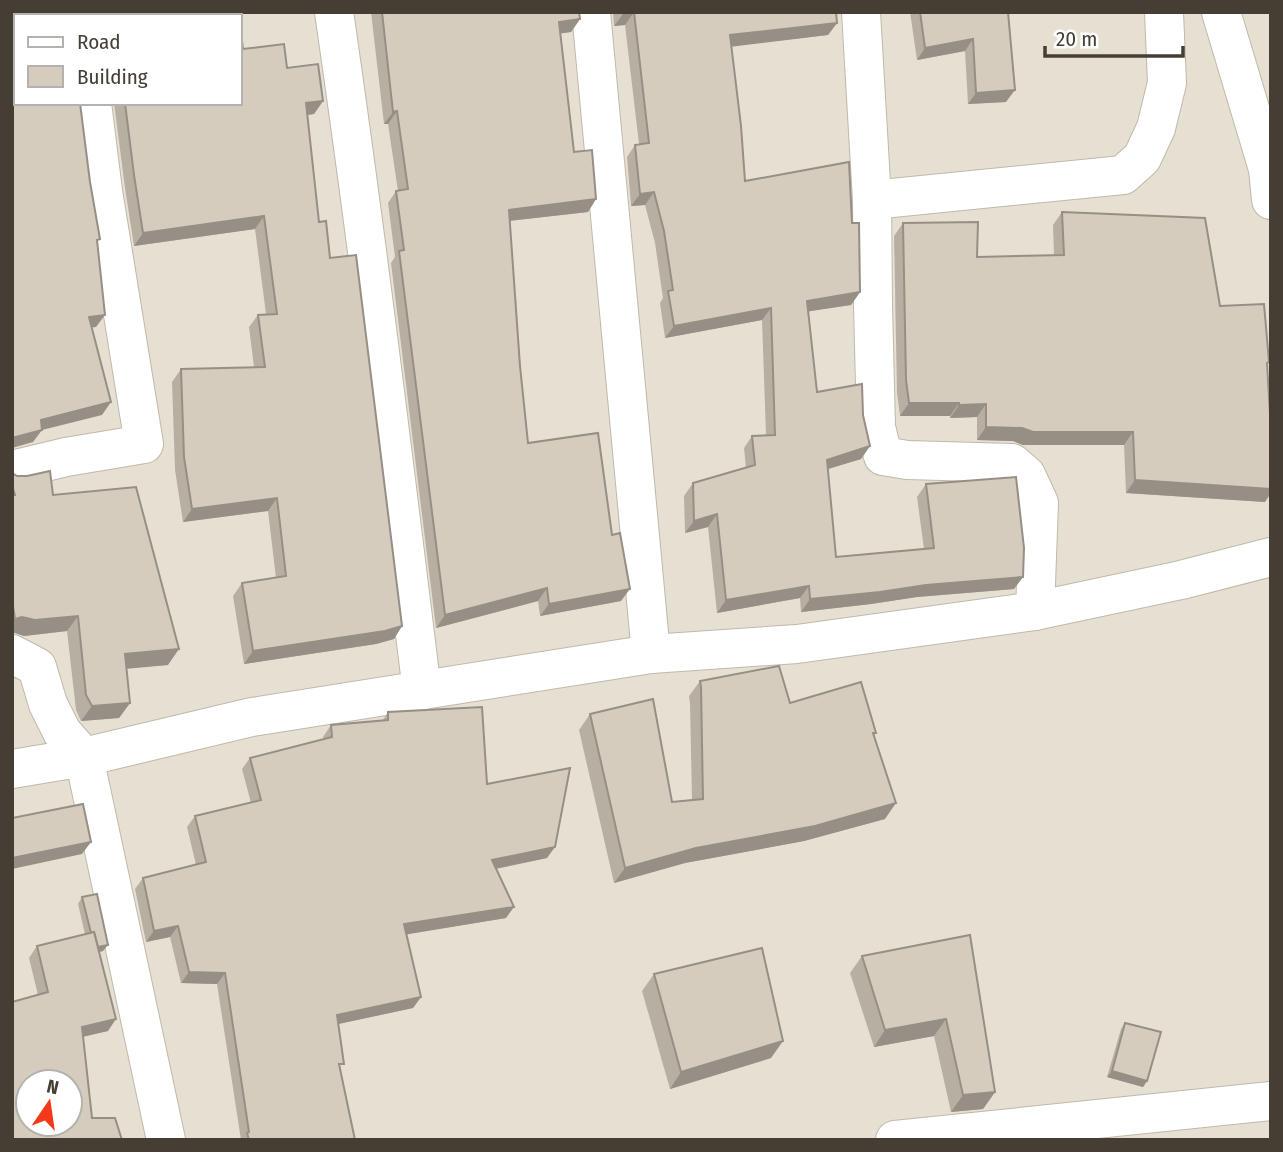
<svg xmlns="http://www.w3.org/2000/svg" width="1283" height="1152" viewBox="0 0 1283 1152" font-family="'Fira Sans Condensed',sans-serif">
<style>
.residential{fill:#e6e0d3;fill-rule:evenodd}
.lines{fill:none;stroke-linecap:round;stroke-linejoin:round}
.minor-casing{stroke:#c0b8ab;stroke-width:40}
.minor{stroke:#fff;stroke-width:38}
.wall{fill:#b8afa3}
.shaded-wall{fill:#968f85}
.building{fill:#d6ccbe;stroke:#968f85;stroke-width:2;fill-rule:evenodd}
</style>
<rect width="100%" height="100%" fill="#f2eee5"/>
<path class="residential" d="M12,12H1271V1140H12ZM16,16H240V103H16ZM28,1082H70V1124H28Z"/>
<g class="lines">
<defs>
<g id="minor">
<polyline points="80,12 81,16"/>
<path d="M334,12C367,238 394,464 422,691"/>
<polyline points="591,12 651,654"/>
<polyline points="861,12 872,200 873,305 876,427 883,456 907,460 1012,463 1026,475 1039,503 1035,611"/>
<polyline points="1221,12 1268,169 1271,200"/>
<polyline points="872,200 1123,175 1142,158 1156,128 1167,83 1164,12"/>
<polyline points="12,470 66,457 144,444 103,191 92,103"/>
<polyline points="12,654 37,667 48,704 62,732 84,757 166,1140"/>
<polyline points="12,769 84,757 252,717 651,654 797,644 1035,611 1181,580 1271,557"/>
<polyline points="895,1140 1271,1101"/>
</g>
</defs>
<use href="#minor" class="minor-casing"/>
<use href="#minor" class="minor"/>
</g>
<g class="wall">
<polygon points="129,12 238,12 239,16 130,16"/>
<polygon points="371,12 579,12 580,19 571,32 560,33 574,152 596,199 588,212 509,221 520,366 528,443 621,601 540,616 538,601 436,628 391,263 395,257 388,203 396,191 398,191 388,124 384,124"/>
<polygon points="613,12 836,12 837,23 828,35 731,46 745,181 852,223 860,292 851,305 808,311 817,392 863,415 870,446 861,459 828,469 836,557 924,549 917,497 926,484 1023,577 1014,589 917,597 871,604 801,612 800,598 717,613 708,527 685,533 684,496 693,483 746,468 744,448 752,436 766,435 762,320 665,338 660,303 663,298 655,243 645,205 631,206 627,157 635,145 639,144 625,25 614,26"/>
<polygon points="910,12 1008,12 1006,102 968,104 965,51 917,60"/>
<polygon points="243,49 287,68 323,101 314,114 307,115 319,222 330,258 402,626 394,639 376,644 244,664 233,596 242,583 276,578 268,511 183,522 175,470 172,382 181,369 254,367 249,327 258,315 266,314 255,229 134,246 125,188 114,103 240,103"/>
<polygon points="1062,212 1220,306 1269,362 1267,364 1265,502 1126,493 1124,445 1023,445 1013,441 977,440 977,417 950,418 950,416 900,416 897,393 894,236 903,223 977,257 1054,255 1053,225"/>
<polygon points="12,473 53,495 168,665 126,668 130,703 119,718 81,721 76,710 67,631 24,636 12,632"/>
<polygon points="700,681 790,703 876,733 874,736 885,819 804,841 685,863 614,883 579,730 590,714 672,802 692,800 690,703 689,696"/>
<polygon points="388,712 487,784 547,858 496,869 506,918 407,934 421,997 413,1008 338,1024 340,1069 355,1140 241,1140 217,984 181,983 170,937 146,942 135,889 143,878 196,865 187,827 195,816 251,803 242,769 250,758 324,739 323,737 331,725 383,720"/>
<polygon points="82,897 103,951 99,952 108,1031 83,1036 92,1118 12,1140 38,995 29,958 37,946 85,934 78,904"/>
<polygon points="970,935 995,1092 983,1109 951,1112 934,1036 874,1047 850,973 862,956"/>
<polygon points="654,974 771,1058 670,1089 642,991"/>
<polygon points="1125,1023 1147,1081 1143,1087 1107,1077 1121,1029"/>
</g>
<g class="shaded-wall">
<polygon points="634,12 625,25 614,26 623,14"/>
<polygon points="580,19 571,32 550,35 559,22"/>
<polygon points="837,23 828,35 721,48 730,35"/>
<polygon points="973,39 965,51 917,60 925,48"/>
<polygon points="1015,90 1006,102 968,104 976,93"/>
<polygon points="323,101 314,114 297,116 306,103"/>
<polygon points="397,111 388,124 384,124 393,112"/>
<polygon points="654,192 645,205 631,206 640,194"/>
<polygon points="596,199 588,212 500,222 509,210"/>
<polygon points="264,216 255,229 134,246 143,233"/>
<polygon points="860,292 851,305 798,313 807,301"/>
<polygon points="771,308 762,320 665,338 674,326"/>
<polygon points="105,315 96,327 80,329 89,317"/>
<polygon points="111,402 102,415 42,430 33,442 12,448 12,438 41,420"/>
<polygon points="909,403 959,403 950,416 900,416"/>
<polygon points="986,404 977,417 950,418 959,405"/>
<polygon points="986,427 1022,428 1133,432 1124,445 1023,445 1013,441 977,440"/>
<polygon points="870,446 861,459 818,472 827,460"/>
<polygon points="1135,480 1271,489 1271,493 1265,502 1126,493"/>
<polygon points="277,498 268,511 183,522 192,509"/>
<polygon points="717,514 708,527 685,533 694,521"/>
<polygon points="1023,577 1014,589 917,597 871,604 801,612 810,599 926,585"/>
<polygon points="809,586 800,598 717,613 726,600"/>
<polygon points="547,588 538,601 436,628 445,615"/>
<polygon points="630,589 621,601 540,616 549,604"/>
<polygon points="78,616 67,631 24,636 12,632 12,623 15,619 22,617"/>
<polygon points="402,626 394,639 376,644 244,664 253,651"/>
<polygon points="179,649 168,665 114,670 125,654"/>
<polygon points="130,703 119,718 81,721 92,706"/>
<polygon points="896,803 885,819 804,841 685,863 614,883 625,868 696,848"/>
<polygon points="91,842 82,854 12,869 12,858"/>
<polygon points="555,847 547,858 484,871 492,860"/>
<polygon points="514,907 506,918 397,936 404,924"/>
<polygon points="178,926 170,937 146,942 154,931"/>
<polygon points="108,945 103,951 90,954 94,948"/>
<polygon points="189,972 225,973 217,984 181,983"/>
<polygon points="421,997 413,1008 329,1026 337,1015"/>
<polygon points="116,1019 108,1031 74,1039 82,1027"/>
<polygon points="946,1019 934,1036 874,1047 885,1030"/>
<polygon points="783,1041 771,1058 670,1089 681,1072"/>
<polygon points="1112,1071 1147,1081 1143,1087 1107,1077"/>
<polygon points="995,1092 983,1109 951,1112 963,1095"/>
</g>
<g class="building">
<polygon points="140,12 238,12 239,16 141,16"/>
<polygon points="382,12 579,12 580,19 559,22 574,152 592,150 596,199 509,210 520,366 528,443 598,433 612,535 620,533 630,589 549,604 547,588 445,615 399,251 404,250 396,191 408,189 397,111 393,112"/>
<polygon points="623,12 836,12 837,23 730,35 741,126 745,181 849,162 852,223 859,223 860,292 807,301 817,392 862,384 863,415 870,446 827,460 836,557 934,548 926,484 1016,477 1024,548 1023,577 926,585 880,592 810,599 809,586 726,600 717,514 694,521 693,483 755,465 752,436 775,435 771,308 674,326 668,291 673,290 664,231 654,192 640,194 635,145 649,143 634,12 623,14"/>
<polygon points="920,12 1008,12 1015,90 976,93 973,39 925,48"/>
<polygon points="240,24 243,49 284,44 287,68 318,64 323,101 306,103 319,222 326,221 330,258 356,255 402,626 385,631 253,651 242,583 286,576 277,498 192,509 184,457 181,369 265,367 258,315 277,314 264,216 143,233 134,175 125,103 240,103"/>
<polygon points="16,74 16,103 80,103 90,182 100,239 97,240 105,315 89,317 111,402 41,420 42,430 12,438 12,75"/>
<polygon points="1062,212 1205,218 1220,306 1264,304 1269,362 1267,363 1271,431 1271,489 1135,480 1133,432 1033,432 1022,428 986,427 986,404 959,405 959,403 909,403 906,380 903,223 978,222 977,257 1064,255"/>
<polygon points="50,471 53,495 136,487 179,649 125,654 130,703 92,706 86,695 78,616 35,620 22,617 15,619 12,600 12,495 15,495 12,485 12,473 17,476 27,476"/>
<polygon points="779,666 790,703 861,682 876,733 873,733 896,803 815,826 696,848 625,868 590,714 653,699 672,802 703,799 701,687 700,681"/>
<polygon points="482,707 487,784 570,768 555,847 492,860 514,907 404,924 421,997 337,1015 344,1064 339,1064 355,1140 249,1140 247,1133 249,1132 225,973 189,972 178,926 154,931 143,878 206,862 195,816 261,800 250,758 332,737 331,725 388,720 388,712"/>
<polygon points="83,804 91,842 12,858 12,818"/>
<polygon points="97,894 108,945 98,947 94,932 91,933 82,897"/>
<path d="M94,932L116,1019L82,1027L92,1118H115L122,1140H12V1002L48,992L37,946ZM28,1082H70V1124H28Z"/>
<polygon points="970,935 995,1092 963,1095 946,1019 885,1030 862,956"/>
<polygon points="762,948 783,1041 681,1072 654,974"/>
<polygon points="1125,1023 1161,1032 1147,1081 1112,1071"/>
</g>
<rect width="1283" height="1152" fill="none" stroke="#443e35" stroke-width="28"/>
<rect x="14" y="14" width="228" height="91" fill="#ffffff" stroke="#b4b2ae" stroke-width="2"/>
<rect x="28" y="37" width="35" height="10" fill="#ffffff" stroke="#b4b2ae" stroke-width="2"/>
<text x="77" y="49" font-size="21" fill="#443e35">Road</text>
<rect x="28" y="66" width="35" height="21" fill="#d6ccbe" stroke="#b4b2ae" stroke-width="2"/>
<text x="77" y="84" font-size="21" fill="#443e35">Building</text>
<g transform="translate(49 1103) rotate(13)"><circle r="33" fill="#ffffff" stroke="#b4b2ae" stroke-width="2"/>
<path d="M0-5L12 26L0 18L-12 26Z" fill="#f4381a"/>
<text y="-10" font-size="19" font-weight="bold" text-anchor="middle" fill="#443e35">N</text>
</g>
<path d="M1045 46v10h138v-10" fill="none" stroke="#443e35" stroke-width="3.5"/>
<text x="1056" y="46" font-size="21" fill="#443e35" stroke="#ffffff" stroke-width="5" paint-order="stroke">20 m</text>
</svg>
